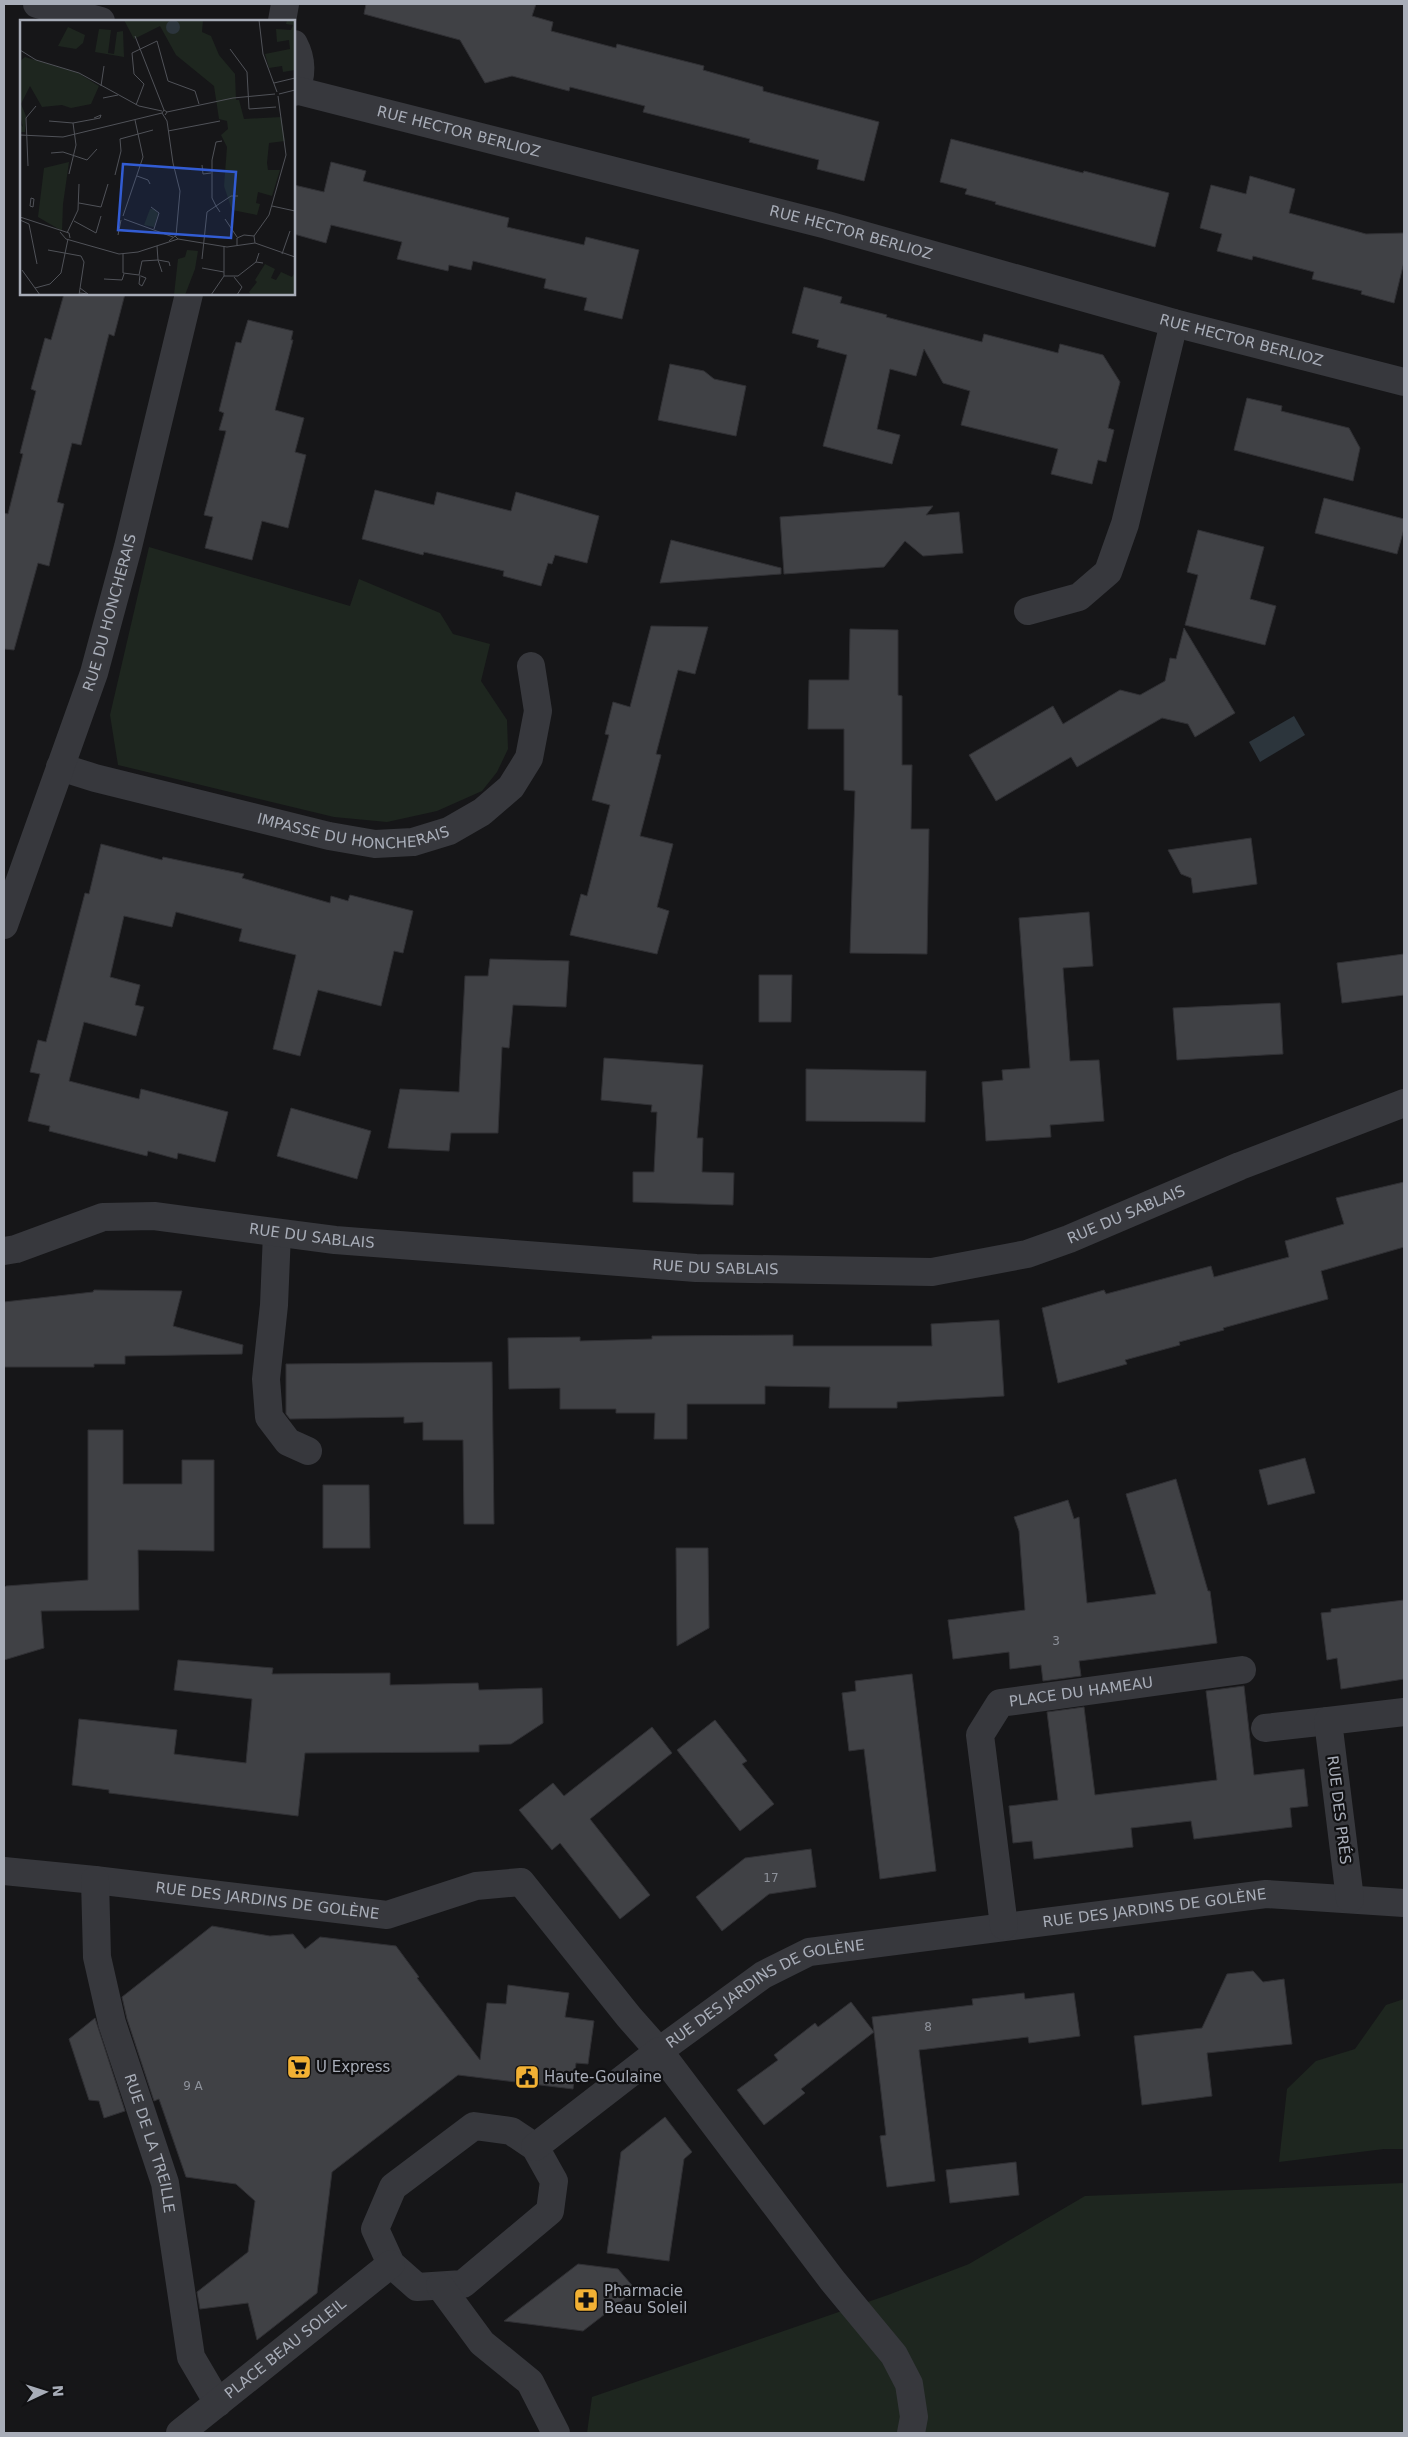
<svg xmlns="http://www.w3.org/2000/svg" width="1408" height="2437" viewBox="0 0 1408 2437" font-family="'DejaVu Sans',sans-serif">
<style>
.green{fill:#1e261f}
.water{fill:#2c353c}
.building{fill:#404145;stroke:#303034}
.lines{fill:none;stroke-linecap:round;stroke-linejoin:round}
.minor{stroke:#37383d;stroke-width:28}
.labels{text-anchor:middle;stroke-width:4.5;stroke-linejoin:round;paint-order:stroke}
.number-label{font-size:12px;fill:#8e929b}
.street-label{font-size:15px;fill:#a8adb8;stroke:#111113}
.poi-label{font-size:15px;fill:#a8adb8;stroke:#111113;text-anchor:start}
.inset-road{fill:none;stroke:#505258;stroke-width:1}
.view{fill:#325cd3;fill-opacity:0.15;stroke:#325cd3;stroke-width:2.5}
.inset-edge{fill:none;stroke:#a8adb8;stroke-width:2.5}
</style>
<rect width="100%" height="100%" fill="#161618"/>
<g class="green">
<polygon points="149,547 350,606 359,579 440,613 453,634 490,644 481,681 507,720 508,749 497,772 482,791 437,811 387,822 334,817 118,765 110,715"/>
<polygon points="1404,1999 1404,2149 1384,2149 1279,2162 1287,2089 1316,2061 1355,2049 1386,2005"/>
<polygon points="1404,2183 1404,2433 587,2433 592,2397 888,2295 969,2264 1085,2196"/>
</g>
<polygon class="water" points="1294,716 1305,735 1260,762 1249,742"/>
<g class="building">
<polygon points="366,4 536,4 532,16 553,22 551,31 616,48 617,44 704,66 703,70 763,87 763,91 879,122 864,181 817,169 819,160 749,142 750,139 643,112 645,106 570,87 569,91 512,76 485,83 460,40 364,14"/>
<polygon points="951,139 1083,173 1084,171 1169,193 1155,247 995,204 996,202 965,194 967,189 940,182"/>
<polygon points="331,162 366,171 363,181 509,218 507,227 584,245 586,237 639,250 622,319 584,310 587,298 544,288 546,279 473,261 471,270 449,265 448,271 397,259 402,242 331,225 326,243 294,234 294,185 324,192"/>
<polygon points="1250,176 1295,189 1289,213 1366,234 1404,233 1404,262 1394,303 1361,294 1362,291 1312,279 1314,272 1253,256 1252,260 1217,251 1222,234 1200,228 1211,185 1246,194"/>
<polygon points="804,287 842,297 840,303 887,315 886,317 982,342 984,334 1058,353 1060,344 1103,355 1120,382 1108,428 1114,430 1106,462 1098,460 1092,484 1051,474 1058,449 961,425 970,391 943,383 924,349 916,376 890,369 877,429 900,435 892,464 823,446 847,355 817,347 819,340 792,333"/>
<polygon points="64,294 125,294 114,336 109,334 81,445 72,443 57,502 64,504 49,566 38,563 14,650 4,649 4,513 8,514 23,454 20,453 36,391 31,389 45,338 51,340"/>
<polygon points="248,320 293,331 291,340 293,340 275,410 304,418 295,452 306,455 288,528 262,521 252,560 205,548 213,517 204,515 226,431 219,430 224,413 219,411 236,342 241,343"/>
<polygon points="670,364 704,371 714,379 746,386 736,436 658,420"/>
<polygon points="1247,398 1282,406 1281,411 1349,428 1360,448 1353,481 1234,450"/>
<polygon points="375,490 434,505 437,492 511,511 516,492 599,516 587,563 555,555 552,564 548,563 541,586 503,576 504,571 424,552 423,555 362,539"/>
<polygon points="1324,498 1404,519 1404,529 1397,554 1315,533"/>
<polygon points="933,506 926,515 959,512 963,553 923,556 905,541 884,567 784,574 780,517"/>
<polygon points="1198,530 1264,547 1250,599 1276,606 1265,645 1185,625 1198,575 1187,572"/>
<polygon points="671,540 781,568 781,574 660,583"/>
<polygon points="651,626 708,627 695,674 678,670 656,754 661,755 640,836 673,844 657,907 669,911 657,954 570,935 581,894 587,896 610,805 592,800 609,735 605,734 613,702 630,707"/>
<polygon points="1184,628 1235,713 1195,737 1188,724 1162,718 1077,767 1071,757 996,801 969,755 1053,706 1063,724 1120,690 1140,695 1165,681 1170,658 1176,659"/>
<polygon points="850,629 898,630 898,695 902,696 902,765 912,765 911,829 929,829 927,954 850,953 855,791 844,790 844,729 808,729 809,680 849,680"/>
<polygon points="1251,838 1257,884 1193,893 1191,878 1181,874 1168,850"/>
<polygon points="101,844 162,860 163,857 244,874 242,878 330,903 331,896 348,901 350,895 413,911 403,953 394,951 381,1006 318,990 300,1056 273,1049 296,955 239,941 242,929 176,912 172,927 124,916 110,977 140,985 135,1005 144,1007 136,1036 84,1022 69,1081 139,1099 141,1089 228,1112 215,1162 178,1153 177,1159 148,1151 147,1156 49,1131 50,1126 28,1121 40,1074 30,1072 38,1040 46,1042 85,893 89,894"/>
<polygon points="1089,912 1093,966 1063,968 1070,1061 1099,1060 1104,1121 1050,1125 1051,1137 986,1141 982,1082 1003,1080 1002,1070 1030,1068 1019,918"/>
<polygon points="1404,954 1404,995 1342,1003 1337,963"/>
<polygon points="490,959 569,961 566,1007 513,1005 509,1048 502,1047 498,1133 451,1133 449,1151 388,1148 400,1089 459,1092 465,976 488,976"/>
<polygon points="759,975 792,975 791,1022 759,1022"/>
<polygon points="1280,1003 1283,1054 1177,1060 1173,1008"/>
<polygon points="604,1058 703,1065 697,1138 703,1138 702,1172 734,1173 733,1205 633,1202 633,1172 654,1172 657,1112 651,1112 652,1105 601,1100"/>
<polygon points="806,1069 926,1071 925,1122 806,1121"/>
<polygon points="291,1108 371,1131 357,1179 277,1156"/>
<polygon points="1404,1182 1404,1247 1321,1271 1328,1299 1223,1328 1224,1330 1179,1342 1180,1345 1125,1360 1127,1364 1058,1383 1042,1308 1104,1290 1106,1294 1211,1266 1214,1277 1289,1257 1285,1241 1344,1224 1336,1198"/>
<polygon points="94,1290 182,1291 173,1326 243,1345 242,1354 125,1356 125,1364 94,1364 94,1367 4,1367 4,1302 93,1292"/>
<polygon points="999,1320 1004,1396 897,1402 897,1408 829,1408 830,1387 765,1386 765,1404 687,1404 687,1439 654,1439 655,1413 616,1413 616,1409 560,1409 560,1388 509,1389 508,1338 580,1337 580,1341 652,1339 652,1336 793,1335 793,1346 932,1346 931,1324"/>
<polygon points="492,1362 494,1524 464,1524 463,1440 423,1440 423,1422 404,1423 404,1417 290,1419 286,1414 286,1364"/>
<polygon points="88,1430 123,1430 123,1484 182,1484 182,1460 214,1460 214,1551 138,1550 139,1610 41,1611 44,1648 4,1660 4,1588 6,1586 88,1580"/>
<polygon points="1305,1458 1315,1493 1268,1505 1259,1470"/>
<polygon points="1176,1479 1208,1591 1210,1591 1217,1643 1079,1661 1081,1676 1043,1681 1041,1665 1010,1669 1009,1652 953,1659 948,1620 1025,1610 1019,1531 1014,1517 1068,1500 1074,1519 1079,1517 1087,1603 1156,1594 1126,1494"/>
<polygon points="323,1485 369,1485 370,1548 323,1548"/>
<polygon points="676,1548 708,1548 709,1628 677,1646"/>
<polygon points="1404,1600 1404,1679 1341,1689 1337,1658 1327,1660 1321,1613 1331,1612 1331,1609"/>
<polygon points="178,1660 273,1668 272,1674 390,1673 390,1685 478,1683 479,1690 542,1688 543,1723 511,1744 479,1745 479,1752 305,1753 298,1816 109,1793 109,1790 72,1785 79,1719 177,1730 174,1754 246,1763 252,1699 174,1690"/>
<polygon points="912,1674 936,1871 880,1879 864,1749 849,1751 842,1693 856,1691 855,1681"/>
<polygon points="1244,1686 1254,1775 1304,1769 1308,1806 1290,1808 1292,1827 1194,1839 1191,1821 1131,1828 1133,1847 1034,1859 1032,1841 1013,1843 1009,1806 1058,1800 1047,1712 1084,1707 1095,1795 1217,1780 1206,1691"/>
<polygon points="715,1720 747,1761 742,1764 774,1804 740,1831 677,1750"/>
<polygon points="652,1727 672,1753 590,1819 650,1895 620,1919 560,1843 552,1850 519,1810 553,1783 564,1796"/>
<polygon points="811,1849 816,1887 769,1894 722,1931 696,1897 745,1858"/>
<polygon points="212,1926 270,1936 293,1934 305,1949 320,1937 396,1946 419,1977 417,1978 480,2060 487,2003 506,2004 508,1985 569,1993 565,2017 594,2021 588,2064 576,2063 573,2089 458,2075 332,2172 317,2293 257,2340 248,2303 200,2309 197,2292 248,2252 255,2201 236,2184 186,2177 159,2099 154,2101 127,2019 122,1997"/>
<polygon points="1253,1971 1263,1982 1284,1979 1292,2044 1207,2053 1212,2096 1142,2105 1134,2036 1202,2028 1227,1974"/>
<polygon points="1024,1993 1025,1999 1074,1993 1080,2036 1029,2043 1028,2037 919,2050 935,2181 887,2187 880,2136 886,2135 874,2032 801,2089 805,2093 764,2125 737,2090 778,2060 774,2055 815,2023 818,2027 851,2002 874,2032 872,2017 973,2005 972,1999"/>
<polygon points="95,2018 125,2111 104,2118 99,2101 89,2100 69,2039"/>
<polygon points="665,2117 692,2152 684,2159 669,2261 607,2253 621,2152"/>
<polygon points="1016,2162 1019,2195 950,2203 946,2170"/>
<polygon points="578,2264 618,2269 636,2290 583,2331 504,2321"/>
</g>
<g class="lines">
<g class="minor">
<polyline points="37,4 101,21"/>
<polyline points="282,21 285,4"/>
<path d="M294,44C302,59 303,77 294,92"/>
<path id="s1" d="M295,90L827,225L1174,323L1404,382"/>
<polyline points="1028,611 1079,597 1108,572 1125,524 1174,323"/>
<path id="s2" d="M60,767L95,778L329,836L375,844L413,842L449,831L482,812L511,787L529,758L538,711L531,666"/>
<path id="s3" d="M4,925L94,673L128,547L189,294"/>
<polyline points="277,1233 274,1305 266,1379 269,1417 288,1442 308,1451"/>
<path id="s4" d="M4,1251L16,1249L103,1217L154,1216L335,1240L696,1268L932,1272L1027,1254L1069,1239L1240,1166L1404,1103"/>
<polyline points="1265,1728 1328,1721"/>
<path id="s5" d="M4,1871L95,1880L387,1915L476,1886L521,1882L629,2017L659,2051L763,1975L809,1952L1266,1894L1404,1903"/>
<path id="s6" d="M95,1880L97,1957L112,2023L165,2183L191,2357L218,2403"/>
<polyline points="1350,1899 1328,1721 1404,1712"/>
<path id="s7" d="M1004,1926L980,1735L1000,1703L1242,1670"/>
<polygon points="474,2126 511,2131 535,2147 554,2181 550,2211 463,2284 417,2287 391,2264 375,2229 393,2187"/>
<polyline points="535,2147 659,2051 832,2280 894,2355 909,2384 914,2417 911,2433"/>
<polyline points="440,2286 482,2343 530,2382 556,2433"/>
<path id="s8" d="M180,2433L391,2264"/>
</g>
</g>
<defs>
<symbol id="supermarket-square" viewBox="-11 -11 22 22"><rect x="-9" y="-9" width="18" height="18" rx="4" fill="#f2b134" stroke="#111113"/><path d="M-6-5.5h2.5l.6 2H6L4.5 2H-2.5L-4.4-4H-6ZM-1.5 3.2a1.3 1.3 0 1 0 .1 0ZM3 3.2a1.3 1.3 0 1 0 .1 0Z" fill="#111"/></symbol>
<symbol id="civic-square" viewBox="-11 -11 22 22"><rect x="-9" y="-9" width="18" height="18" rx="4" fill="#f2b134" stroke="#111113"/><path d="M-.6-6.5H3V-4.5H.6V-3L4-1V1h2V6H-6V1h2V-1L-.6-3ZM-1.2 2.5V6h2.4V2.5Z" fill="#111"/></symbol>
<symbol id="pharmacy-square" viewBox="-11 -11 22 22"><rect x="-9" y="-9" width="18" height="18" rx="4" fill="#f2b134" stroke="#111113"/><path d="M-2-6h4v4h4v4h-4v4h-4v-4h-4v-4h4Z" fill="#111"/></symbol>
</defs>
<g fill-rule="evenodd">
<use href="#supermarket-square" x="285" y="2053" width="28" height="28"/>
<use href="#civic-square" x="513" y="2063" width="28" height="28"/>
<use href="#pharmacy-square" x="572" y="2286" width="28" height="28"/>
</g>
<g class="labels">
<g class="number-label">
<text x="1056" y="1645">3</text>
<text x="771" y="1882">17</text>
<text x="928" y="2031">8</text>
<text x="193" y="2090">9 A</text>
</g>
<g class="street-label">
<text dy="5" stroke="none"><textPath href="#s1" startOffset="169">RUE HECTOR BERLIOZ</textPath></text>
<text dy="5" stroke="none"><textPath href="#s1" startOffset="574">RUE HECTOR BERLIOZ</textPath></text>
<text dy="5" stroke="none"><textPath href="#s1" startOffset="979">RUE HECTOR BERLIOZ</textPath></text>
<text dy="5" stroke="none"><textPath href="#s3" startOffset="330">RUE DU HONCHERAIS</textPath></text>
<text dy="5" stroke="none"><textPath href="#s2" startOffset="302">IMPASSE DU HONCHERAIS</textPath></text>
<text dy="5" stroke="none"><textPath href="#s4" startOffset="1140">RUE DU SABLAIS</textPath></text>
<text dy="5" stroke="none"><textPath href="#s4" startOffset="315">RUE DU SABLAIS</textPath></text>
<text dy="5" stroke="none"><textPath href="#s4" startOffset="720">RUE DU SABLAIS</textPath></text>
<text dy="5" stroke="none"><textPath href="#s7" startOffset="312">PLACE DU HAMEAU</textPath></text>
<text transform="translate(1339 1810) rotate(83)" y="5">RUE DES PRÉS</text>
<text dy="5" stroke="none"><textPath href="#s5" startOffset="265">RUE DES JARDINS DE GOLÈNE</textPath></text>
<text dy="5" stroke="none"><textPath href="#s5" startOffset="1271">RUE DES JARDINS DE GOLÈNE</textPath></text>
<text dy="5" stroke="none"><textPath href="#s5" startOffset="866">RUE DES JARDINS DE GOLÈNE</textPath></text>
<text dy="5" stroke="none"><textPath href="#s6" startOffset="271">RUE DE LA TREILLE</textPath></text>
<text dy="5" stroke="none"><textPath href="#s8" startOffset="135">PLACE BEAU SOLEIL</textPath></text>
</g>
<g class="poi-label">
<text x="316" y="2072">U Express</text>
<text x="544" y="2082">Haute-Goulaine</text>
<text x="604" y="2296">Pharmacie<tspan x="604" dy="17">Beau Soleil</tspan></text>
</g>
</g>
<g transform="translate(20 20)">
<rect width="275" height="275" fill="#161618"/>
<path d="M104,0H183L182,12L191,16L199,35L215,54L216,80H219L224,99L261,97L265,121L249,123L247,143L248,150H260L252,176L238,172L236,183L240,184L237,195L212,190L204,166L207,127L201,115L208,109L207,101L199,99L194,66L156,35L140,6L114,19ZM267,0H275V50L263,52L262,46L249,48L245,34L270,29L269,20L257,22L256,9L271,10L273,5L266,4ZM48,7L65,15L63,23L56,29L38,26ZM79,9L91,10L88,33L94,34L97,12L103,11L104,37L75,32ZM5,37L58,53L79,66L71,84L51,88L42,85L22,87L10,66L1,84L6,96L5,112H0V104L3,107L0,95V41ZM49,142L43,184L42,211L18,197L24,148ZM130,189H135L138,194L134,207L124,205ZM167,230L178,231L175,249L165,275H154L158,239L165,237ZM245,244L255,249L251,258L256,260L261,252L272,257L274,254L275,275H231L229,272L237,262L235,260Z" fill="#1e261f"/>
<path d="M146 7a7 7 0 1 1 14 0a7 7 0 1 1-14 0Z" fill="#2c353c"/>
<path class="inset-road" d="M239,0L243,34L257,72M115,16L144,90M210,29L227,52L229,89L256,87M0,30L16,40L59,53L119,86L142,91M254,63L275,58M81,66L84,46M259,74L275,70M83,78L98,75M116,85L124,64L114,54L112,33L137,21L148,61L175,71L179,84M147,92L213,78L255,74M145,95L147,92L144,90L142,93L147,101L153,143L160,171L156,216M29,101L53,103L80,98L81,95L74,98M148,111L200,101M0,115L43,117L142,93M31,133L43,132L67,140L77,129M182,145L183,154L191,153M8,146L6,98L16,86M49,154L56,125L53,103M95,155L101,131L100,119L133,110M117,156L128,160L130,164M11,178L14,179L13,187L10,186ZM59,183L81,187L88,164M252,186L275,191M131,187L139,193L134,209M200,192L196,186L211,176H218M103,196L123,137L115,100M0,197L49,213L50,218M104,199L153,217M205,199L217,217M0,200L9,204L17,244M54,201L76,213L81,196M40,212L46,219L99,234L118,232L158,219M47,213L58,190L59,164M98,215L101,200M234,216L249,195L266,135L258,76M149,221L155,216L158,219L207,227L235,223M235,223L275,237M217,225V218L224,215L234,216L235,223M204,226V256M28,230L61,236L64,242L59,275M239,233L236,242L243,243M103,234V253L119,255L122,241L138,240L137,226M262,234L270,211M182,239L187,192L196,186L192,178V140L196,122L202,121M182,248L204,252M2,250L20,275M142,252L138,240L149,242L150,246M120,255L119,264L122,266L126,258L121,256M204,256H218L236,242M214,257L222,267L217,275M84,259L102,260L104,254M15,268L30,264L41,253L48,219M60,273L68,274L60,268M191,275L204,256"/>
<path class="view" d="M103,144L216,152L211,218L98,210Z"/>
<rect width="275" height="275" class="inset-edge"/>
</g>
<rect width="1408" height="2437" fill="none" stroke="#a8adb8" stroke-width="10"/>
<g transform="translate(45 2392) rotate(86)" stroke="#111113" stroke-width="4" paint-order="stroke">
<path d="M0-4L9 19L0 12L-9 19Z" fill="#a8adb8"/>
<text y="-8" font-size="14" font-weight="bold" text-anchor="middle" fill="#a8adb8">N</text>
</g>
</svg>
